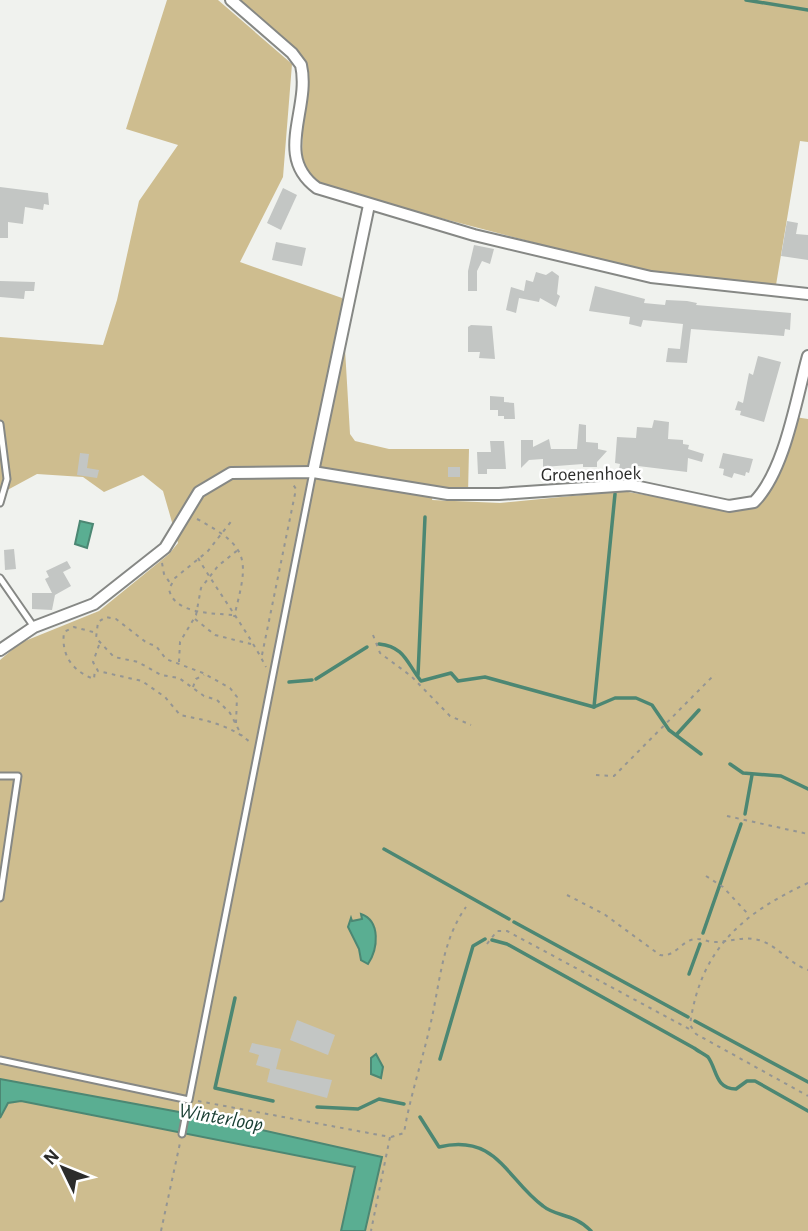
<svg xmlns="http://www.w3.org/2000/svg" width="808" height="1231" viewBox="0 0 808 1231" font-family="'Alegreya Sans',sans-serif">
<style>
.green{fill:#cebd8f}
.water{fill:#5aae92;stroke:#4c8773;stroke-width:2}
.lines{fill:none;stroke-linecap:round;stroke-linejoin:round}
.stream{stroke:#4c8773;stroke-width:3.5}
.building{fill:#c3c6c4}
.service-casing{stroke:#868885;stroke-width:9}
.minor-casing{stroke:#868885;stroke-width:14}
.path{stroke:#949593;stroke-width:2;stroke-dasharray:3.5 5;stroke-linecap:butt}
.service{stroke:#fff;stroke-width:5}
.minor{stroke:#fff;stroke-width:10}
.labels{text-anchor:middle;stroke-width:5;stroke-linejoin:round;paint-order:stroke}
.street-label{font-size:19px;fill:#2c2c2b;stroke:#fff}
.water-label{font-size:21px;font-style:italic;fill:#163c30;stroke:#fff}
</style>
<rect width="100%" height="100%" fill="#f0f2ee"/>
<g class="green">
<polygon points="167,0 218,0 292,64 283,177 240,262 342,298 350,434 355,441 389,449 469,449 468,494 434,491 432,500 500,503 622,491 734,510 755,507 772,488 795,417 808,419 808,1231 0,1231 0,660 20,643 99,611 169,554 178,543 163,491 143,475 104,492 83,477 37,474 0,494 0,337 103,345 117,300 139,201 178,145 126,129"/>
<polygon points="238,0 808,0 808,142 800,141 776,285 635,269 330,189 307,174 302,156 305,60"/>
</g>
<g class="water">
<polygon points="80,521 93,524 87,548 75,544"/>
<path d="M361,914C381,921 378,949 368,964L361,960L359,949L348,927L351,918L352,921L362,919Z"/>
<polygon points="376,1054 383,1067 381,1078 371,1074 371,1058"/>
<polygon points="0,1079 190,1114 382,1157 365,1231 341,1231 355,1167 21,1101 8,1103 0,1118"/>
</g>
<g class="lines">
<g class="stream">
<polyline points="746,0 808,10"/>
<path d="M379,644C405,647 406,662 421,681L451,673L458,681L485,677L594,707L615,698H636L652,705L669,730L701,754"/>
<polyline points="418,675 425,517"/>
<polyline points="316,679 367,647"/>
<polyline points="289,682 312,680"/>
<polyline points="594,707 615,494"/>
<polyline points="677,734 699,710"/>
<polyline points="730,764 743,773 781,776 808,789"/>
<polyline points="745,814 752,775"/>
<polyline points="384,849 509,919"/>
<polyline points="514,922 688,1017"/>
<polyline points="703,933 741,824"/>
<path d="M492,940L507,944L694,1048C698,1051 704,1054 708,1057C717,1069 715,1089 736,1089L747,1081H755L808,1111"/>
<polyline points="689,974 700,944"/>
<polyline points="235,998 215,1088 273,1101"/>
<polyline points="695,1021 808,1082"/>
<polyline points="440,1059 473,946 485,939"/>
<polyline points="317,1107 358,1109 379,1099 404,1104"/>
<path d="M420,1117L439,1147C497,1133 507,1180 543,1206C556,1217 574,1213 591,1231"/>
</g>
</g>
<g class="building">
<polygon points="0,187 48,193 49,205 44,204 43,210 25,207 23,224 8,222 8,238 0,238"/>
<polygon points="283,188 297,195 281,230 267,223"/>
<polygon points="787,221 798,223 796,234 808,235 808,260 781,256"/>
<polygon points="276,242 306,248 302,266 272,260"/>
<polygon points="474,245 494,249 490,264 482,261 477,271 477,291 468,291 468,271"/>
<polygon points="552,271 559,276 557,294 560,296 556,307 540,298 539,302 519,298 516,313 506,310 511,287 524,291 526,280 533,282 536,272 546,275"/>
<polygon points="0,281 35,282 34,291 25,291 24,299 0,297"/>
<polygon points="595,286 645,299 644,303 665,305 666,300 687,301 697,303 696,305 791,313 790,330 785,329 784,336 691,329 687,363 666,362 668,348 680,349 683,324 643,320 641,327 629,324 630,317 589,311"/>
<polygon points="471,325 492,326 495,359 479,358 480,352 468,352 468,327"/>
<polygon points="758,356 781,362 764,422 740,415 741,411 735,410 738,401 743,403 749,373 753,375"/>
<polygon points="490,396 504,397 504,402 514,403 515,419 504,419 504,416 498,416 498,410 490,410"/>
<polygon points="654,420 669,422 668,439 683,440 683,444 689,445 688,449 704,454 702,462 688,458 687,472 638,466 638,469 619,469 620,464 615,463 617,437 636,438 637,427 652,428"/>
<polygon points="579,424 586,425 586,442 598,443 598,449 607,451 597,462 597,467 583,467 583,464 543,467 543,459 529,460 521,468 521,440 533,440 533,447 549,439 551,449 577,449"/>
<polygon points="490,441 504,441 506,469 487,469 487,474 478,474 477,452 491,452"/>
<polygon points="80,453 89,454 87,468 99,470 97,478 77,475"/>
<polygon points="723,453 753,459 749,473 746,472 745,476 734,473 732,478 723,475 724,469 719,468"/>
<rect x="448" y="467" width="12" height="10"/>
<polygon points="14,549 16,569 5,570 4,550"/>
<polygon points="67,561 71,568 63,572 71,586 55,595 52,610 32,609 32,593 52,593 45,579 49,577 46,571"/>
<polygon points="297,1020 335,1035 328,1055 290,1040"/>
<polygon points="252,1043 281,1049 276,1069 332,1080 327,1098 267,1082 270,1069 256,1065 259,1055 249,1052"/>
</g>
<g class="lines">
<defs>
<g id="service">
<polyline points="0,424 7,479 0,503"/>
<polyline points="0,578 34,627"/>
<polyline points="0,776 18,776 0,898"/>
<polyline points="0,1060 189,1100 313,472"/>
<polyline points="182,1134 186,1113"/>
</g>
<g id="minor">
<path d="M231,0L292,53L301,65C311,109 273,156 317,188L474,235L651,277L808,294"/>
<polyline points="313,472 369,205"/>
<path d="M0,650L34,627L94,604L165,548L199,492L231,473L313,472L448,494H499L630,485L729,506L754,502C785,471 796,399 808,356"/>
</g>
</defs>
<use href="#service" class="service-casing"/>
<use href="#minor" class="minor-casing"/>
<g class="path">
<path d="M197,519C252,548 248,561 234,617"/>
<path d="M198,558C220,595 247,630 266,667"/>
<polyline points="162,563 164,574 170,583"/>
<path d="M232,615C211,613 174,614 169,589L175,578L208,551L233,519"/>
<polyline points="195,619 215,635 251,644"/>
<path d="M93,632L74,627L64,632C61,655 72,671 94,679L95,669"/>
<polyline points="373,635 380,653 411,676 450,716 471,725"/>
<path d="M99,645L93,662L98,671L142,681L165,697L180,715C205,720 232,725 252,744"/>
<polyline points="262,655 296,489 292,483"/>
<polyline points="179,662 180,642 196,615 201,588 218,566 239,549"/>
<polyline points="193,687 196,679 204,675"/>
<polyline points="236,723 237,697 230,688 203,673 166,659 156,646 147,643 116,619 106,617 98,622 96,638 114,657 138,662 161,675 179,678 204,696 217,700 230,713 242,736"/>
<polyline points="596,775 614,776 715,674"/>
<polyline points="727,816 808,834"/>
<polyline points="706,876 723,887 748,914"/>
<path d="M808,883C743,913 700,949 690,1025L696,1034L808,1096"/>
<path d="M567,895L604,914L660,955C676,958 682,938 698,939C703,939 708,942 714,942C730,942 746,935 762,941C780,948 790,964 808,970"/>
<polyline points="487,944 497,931 507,931 691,1030"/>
<polyline points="198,1101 390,1137 371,1231"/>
<path d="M391,1137L404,1133C410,1096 422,1062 430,1026C440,985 441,942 466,907"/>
<polyline points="161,1231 180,1143"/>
</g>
<use href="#service" class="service"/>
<use href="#minor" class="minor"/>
</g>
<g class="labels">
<g class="street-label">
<text transform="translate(591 473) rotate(-1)" y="7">Groenenhoek</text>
</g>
<g class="water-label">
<text transform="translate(221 1117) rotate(10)" y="7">Winterloop</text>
</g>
</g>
<g transform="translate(63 1168) rotate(313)" stroke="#ffffff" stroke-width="5" paint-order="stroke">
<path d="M0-5L12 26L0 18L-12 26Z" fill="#2c2c2b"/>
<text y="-10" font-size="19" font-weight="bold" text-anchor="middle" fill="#2c2c2b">N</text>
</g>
</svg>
